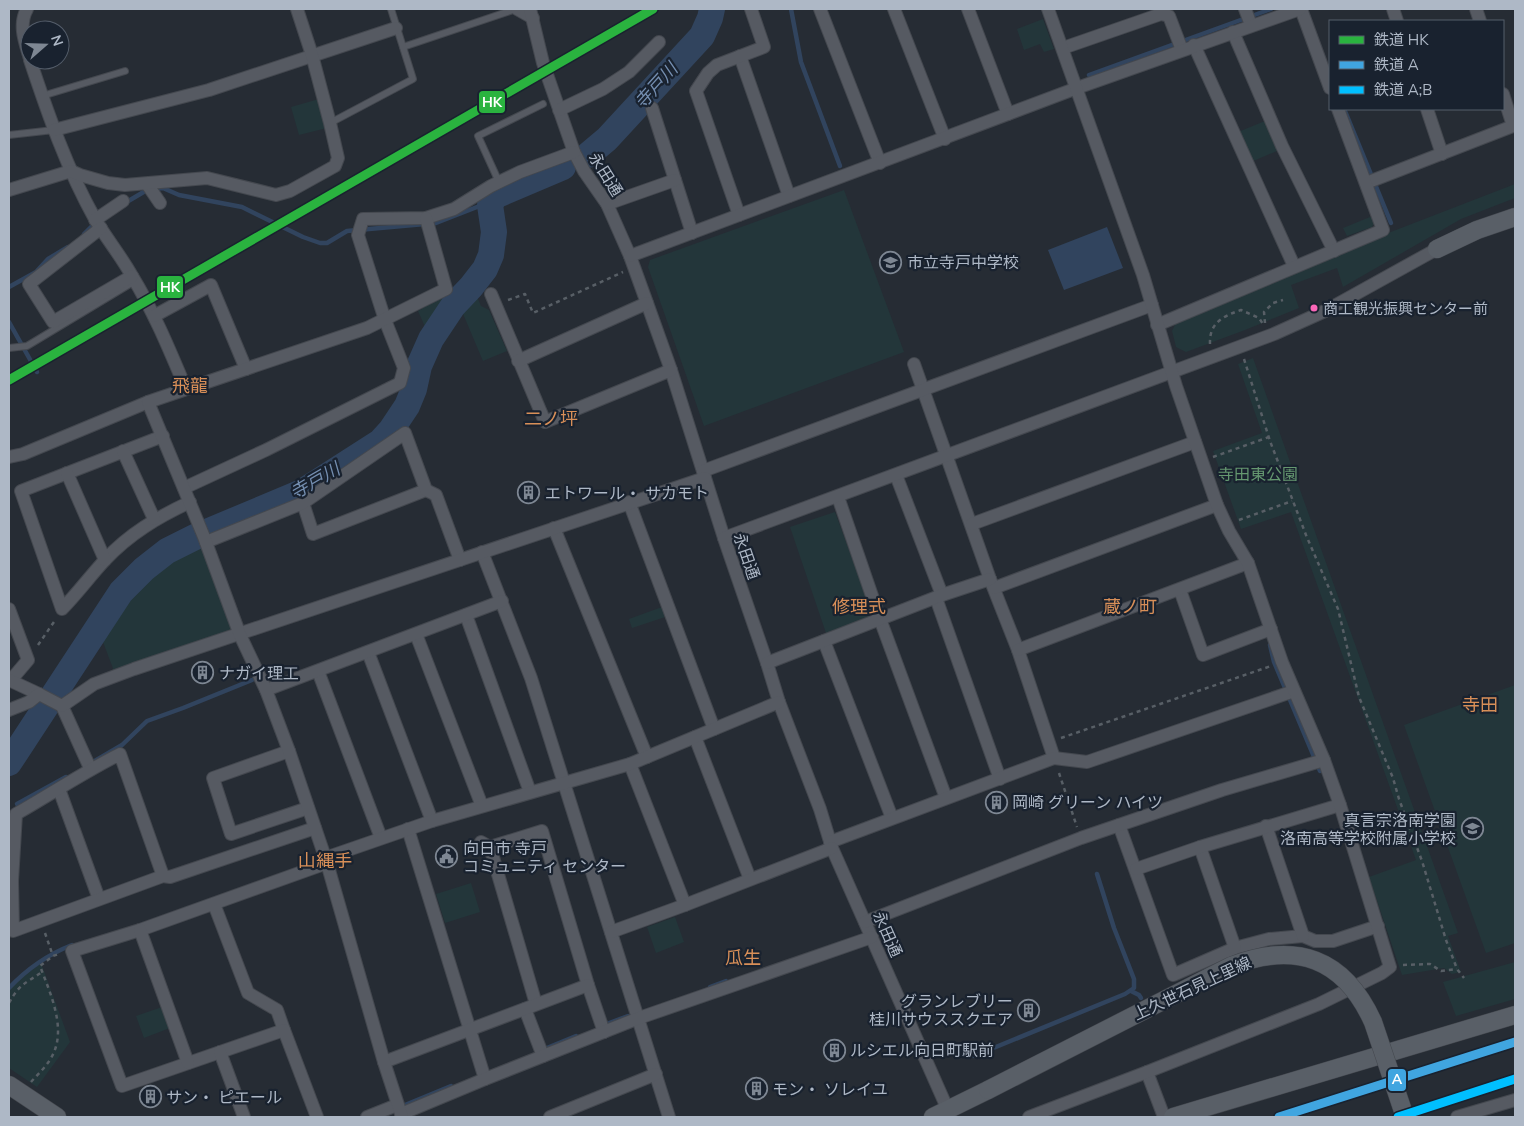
<svg xmlns="http://www.w3.org/2000/svg" width="1524" height="1126" viewBox="0 0 1524 1126" font-family="'Nunito Sans','Noto Sans JP',sans-serif">
<style>
.green{fill:#23363a}
.water{fill:#31445e}
.lines{fill:none;stroke-linecap:round;stroke-linejoin:round}
.stream{stroke:#31445e;stroke-width:4.5}
.river{stroke:#31445e;stroke-width:26}
.lane-casing{stroke:#44484f;stroke-width:8}
.street-casing{stroke:#44484f;stroke-width:14}
.secondary-casing{stroke:#44484f;stroke-width:19}
.path{stroke:#585f66;stroke-width:2.5;stroke-dasharray:4 4;stroke-linecap:butt}
.lane{stroke:#565a62;stroke-width:6}
.street{stroke:#565a62;stroke-width:12}
.secondary{stroke:#595f67;stroke-width:18}
.secondary-bridge-casing{stroke:#44484f;stroke-width:19;stroke-linecap:butt}
.secondary-bridge{stroke:#595f67;stroke-width:18}
.rail-1-casing{stroke:#19222f;stroke-width:12}
.rail-2-casing{stroke:#19222f;stroke-width:12}
.rail-3-casing{stroke:#19222f;stroke-width:12}
.rail-1{stroke:#2ab33f;stroke-width:9}
.rail-2{stroke:#40a5e0;stroke-width:9}
.rail-3{stroke:#00bfff;stroke-width:9}
.bus-dot{fill:#fa66b7;stroke:#19222f;stroke-width:2}
.labels{text-anchor:middle;stroke-width:4.5;stroke-linejoin:round;paint-order:stroke}
.bus-label{font-size:15px;fill:#aeb8c6;stroke:#19222f;text-anchor:start}
.street-label{font-size:16px;fill:#aeb8c6;stroke:#19222f}
.poi-label{font-size:16px;fill:#aeb8c6;stroke:#19222f;text-anchor:start}
.park-label{font-size:16px;fill:#659870;stroke:#19222f}
.water-label{font-size:18px;font-style:italic;fill:#748eb0;stroke:#19222f}
.neighbourhood-label{font-size:18px;fill:#d88f58;stroke:#19222f}
.line-badge{stroke:#19222f;stroke-width:2}
.badge-label{font-size:14px;text-anchor:middle;font-weight:bold;fill:#fff}
</style>
<rect width="100%" height="100%" fill="#262c34"/>
<g class="green">
<polygon points="1043,19 1054,49 1044,52 1040,44 1024,50 1017,29"/>
<polygon points="319,99 327,128 299,135 291,107"/>
<polygon points="1265,121 1277,151 1251,162 1238,132"/>
<polygon points="1515,184 1515,198 1461,219 1343,287 1337,268 1291,285 1299,308 1245,330 1186,352 1176,347 1172,331 1176,323 1383,235"/>
<polygon points="844,190 904,352 704,426 648,267 650,260"/>
<polygon points="1375,215 1376,219 1372,227 1347,236 1343,228"/>
<polygon points="447,293 451,302 426,329 418,311"/>
<polygon points="476,294 481,306 489,310 507,351 483,361 461,309"/>
<polygon points="1253,358 1458,933 1448,936 1461,972 1452,974 1444,968 1402,975 1369,877 1416,860 1291,512 1241,529 1213,451 1262,433 1238,364"/>
<polygon points="835,512 871,609 868,617 826,633 790,527"/>
<polygon points="200,542 231,626 229,633 114,671 100,634 136,584 171,556"/>
<polygon points="662,607 665,617 632,628 629,619"/>
<polygon points="1515,685 1515,943 1486,953 1404,725"/>
<polygon points="471,883 480,912 445,923 436,894"/>
<polygon points="675,917 684,942 656,953 647,927"/>
<polygon points="1515,962 1515,999 1456,1016 1443,982"/>
<polygon points="41,963 70,1042 37,1087 9,1068 9,991 20,979"/>
<polygon points="162,1007 170,1028 144,1038 136,1016"/>
</g>
<polygon class="water" points="1107,227 1123,268 1064,290 1048,250"/>
<g class="lines">
<g class="stream">
<polyline points="791,9 801,62 840,166"/>
<polyline points="1089,75 1271,9"/>
<polyline points="1345,111 1391,223"/>
<polyline points="125,203 147,190 163,188 179,195 242,207 303,237 320,243 327,243 347,231 436,223 477,207 490,205"/>
<polyline points="84,234 96,222"/>
<polyline points="9,287 36,272 48,259 68,247"/>
<polyline points="9,322 37,372"/>
<polyline points="1270,645 1274,662 1320,771"/>
<polyline points="93,762 122,745 147,721 183,708 252,680"/>
<polyline points="17,804 66,777"/>
<polyline points="710,987 726,981"/>
<path d="M9,988C26,970 49,954 72,945"/>
<polyline points="1131,991 1139,995 1141,998"/>
<polyline points="604,1025 628,1016"/>
<polyline points="542,1050 576,1036"/>
<polyline points="974,1056 1125,994 1134,988 1134,979 1114,928 1097,874"/>
<polyline points="405,1105 451,1086"/>
</g>
<g class="river">
<polyline points="588,155 607,139 702,36 710,18 712,9"/>
<polyline points="9,763 121,592 144,569 167,551 197,536 302,492 380,442 391,430 407,406 414,389 419,366 431,339 453,306 471,287 485,269 491,255 494,232 490,205 495,196 563,167"/>
</g>
<defs>
<g id="lane">
<polyline points="403,47 516,9"/>
<polyline points="42,96 125,71"/>
<polyline points="330,123 413,79 391,9"/>
<polyline points="9,135 54,130"/>
<polyline points="499,182 478,136 543,104"/>
<polyline points="9,348 27,346 135,281"/>
</g>
<g id="street">
<path d="M27,9C18,25 25,42 30,59"/>
<polyline points="517,9 533,18"/>
<polyline points="530,9 543,63 574,152 584,171 607,204 630,256 647,303 671,370 724,538 767,663 779,702 820,809 832,848 948,1110"/>
<polyline points="820,9 880,163"/>
<polyline points="894,9 945,139"/>
<polyline points="968,9 1008,114"/>
<polyline points="1245,9 1251,25"/>
<polyline points="1301,9 1330,88"/>
<polyline points="1393,9 1397,21"/>
<polyline points="1476,9 1480,21"/>
<polyline points="1233,32 1282,146 1334,251"/>
<polyline points="1194,45 1294,266"/>
<polyline points="1063,48 1161,14 1169,16 1182,50"/>
<polyline points="740,56 789,196"/>
<path d="M30,60C48,114 67,169 95,219C106,238 121,256 132,276C154,312 170,351 186,389"/>
<polyline points="652,108 692,233"/>
<polyline points="1427,109 1442,154"/>
<polyline points="559,110 603,89 629,72 659,42"/>
<polyline points="54,130 209,90 396,28"/>
<polyline points="1366,183 1513,126 1503,94"/>
<polyline points="147,184 160,203"/>
<polyline points="9,190 71,171 80,175 108,183 125,185 207,178 276,195 290,191 335,166 338,158 330,123 312,55 297,9"/>
<polyline points="607,204 675,180"/>
<polyline points="739,215 696,91 708,73 717,65 764,47 751,9"/>
<polyline points="95,220 123,201"/>
<polyline points="101,228 29,284 53,322 132,276"/>
<polyline points="630,256 1077,88 1300,9"/>
<polyline points="491,294 545,422 671,370"/>
<polyline points="154,316 211,285 246,369"/>
<polyline points="1157,325 1383,230 1338,109"/>
<polyline points="518,361 647,303"/>
<polyline points="914,364 990,579 1018,650 1054,758"/>
<path d="M163,436L21,491L62,609C77,594 90,576 105,560C129,534 158,517 190,502"/>
<polyline points="123,451 154,519"/>
<polyline points="9,457 23,454 148,402"/>
<polyline points="703,471 1152,305"/>
<polyline points="67,473 105,560"/>
<polyline points="896,475 942,595"/>
<polyline points="184,488 266,450 400,383 404,368 385,320 358,235 363,219 426,218 454,209 491,186 520,172 574,152"/>
<polyline points="838,497 880,619 946,798"/>
<polyline points="629,502 714,729"/>
<polyline points="303,503 313,534 426,490"/>
<polyline points="972,524 1195,442"/>
<polyline points="554,528 647,757"/>
<polyline points="724,538 1274,334 1325,311 1437,249"/>
<polyline points="206,542 303,503 405,433 426,490 436,495 460,560"/>
<polyline points="482,552 531,678 669,1117"/>
<polyline points="994,588 1217,505"/>
<polyline points="1180,590 1203,655 1271,629"/>
<polyline points="936,598 1000,779"/>
<polyline points="9,609 28,660 11,680"/>
<polyline points="466,615 530,792"/>
<polyline points="416,634 482,806"/>
<polyline points="824,641 892,818"/>
<polyline points="1018,650 1248,563"/>
<polyline points="368,652 432,821"/>
<polyline points="767,663 942,595 990,579"/>
<polyline points="318,671 381,838"/>
<polyline points="9,680 39,694"/>
<polyline points="266,690 502,601"/>
<polyline points="62,706 90,768"/>
<polyline points="9,710 29,702 39,694 62,706 94,684 134,669 705,478"/>
<polyline points="695,737 750,879"/>
<polyline points="289,751 213,778 231,834 308,808"/>
<polyline points="630,764 685,905"/>
<polyline points="59,789 99,899"/>
<polyline points="1119,825 1173,975 1235,948 1269,939 1303,936 1315,941 1333,941 1378,926"/>
<polyline points="1266,826 1303,936"/>
<polyline points="408,829 485,1079"/>
<polyline points="481,842 490,847 536,1004"/>
<polyline points="830,842 1054,758 1087,762 1294,691"/>
<polyline points="490,847 542,831 588,985 604,1032"/>
<polyline points="1200,847 1235,948"/>
<polyline points="325,858 432,821 630,764 779,702"/>
<polyline points="1136,869 1200,847 1340,805"/>
<path d="M163,876L120,754C84,772 51,794 16,814L12,881L13,931L163,876L170,877L315,828"/>
<polyline points="214,904 248,993 277,1010 284,1030 122,1086 72,951 140,930 327,863"/>
<polyline points="865,922 1081,838 1222,790 1324,760"/>
<polyline points="140,930 188,1063"/>
<polyline points="611,932 685,905 832,848"/>
<polyline points="525,1009 543,1056"/>
<polyline points="284,1030 317,1117"/>
<polyline points="220,1052 244,1117"/>
<polyline points="384,1062 588,985"/>
<polyline points="1147,1072 1164,1117"/>
<polyline points="401,1114 485,1079 639,1018 872,937"/>
<polyline points="367,1117 397,1105"/>
<polyline points="402,1117 384,1062 327,863 289,751 266,690 240,635 204,537 148,402 367,328 446,289 426,218"/>
<polyline points="550,1117 656,1074"/>
<polyline points="1029,1117 1147,1072 1319,1004 1382,973 1390,967 1340,805 1324,760 1282,662 1248,563 1229,531 1217,505 1176,386 1143,275 1048,9"/>
<polyline points="1457,1117 1515,1100"/>
</g>
<g id="secondary">
<polyline points="1437,249 1477,230 1515,217"/>
<polyline points="9,1085 57,1117"/>
<polyline points="933,1117 988,1090"/>
<polyline points="1173,1117 1515,1015"/>
</g>
</defs>
<use href="#lane" class="lane-casing"/>
<use href="#street" class="street-casing"/>
<use href="#secondary" class="secondary-casing"/>
<g class="path">
<polyline points="508,300 525,294 533,313 623,272"/>
<polyline points="1265,323 1264,312 1273,303 1283,300"/>
<path d="M1210,344C1209,323 1223,316 1241,310L1259,318L1263,324"/>
<polyline points="1244,359 1270,441 1306,535 1338,609 1359,697 1393,778 1399,799 1422,861 1446,940 1457,969 1464,978"/>
<polyline points="1213,457 1269,437"/>
<polyline points="1239,520 1292,501"/>
<polyline points="38,645 56,619"/>
<polyline points="1061,738 1271,666"/>
<polyline points="1059,773 1077,827"/>
<polyline points="45,933 53,956"/>
<polyline points="1403,965 1430,964 1441,971 1457,969"/>
<path d="M9,1003C20,983 25,984 42,972"/>
<path d="M31,1082C38,1074 46,1067 51,1058C68,1030 50,993 40,966L53,956L59,954"/>
</g>
<use href="#lane" class="lane"/>
<use href="#street" class="street"/>
<use href="#secondary" class="secondary"/>
<defs>
<path id="secondary-bridge" d="M988,1090L1231,966C1296,941 1344,958 1373,1022L1405,1117"/>
</defs>
<use href="#secondary-bridge" class="secondary-bridge-casing"/>
<use href="#secondary-bridge" class="secondary-bridge"/>
<defs>
<polyline id="rail-1" points="9,380 653,9"/>
<polyline id="rail-2" points="1279,1117 1515,1042"/>
<polyline id="rail-3" points="1398,1117 1515,1079"/>
</defs>
<use href="#rail-1" class="rail-1-casing"/>
<use href="#rail-2" class="rail-2-casing"/>
<use href="#rail-3" class="rail-3-casing"/>
<use href="#rail-1" class="rail-1"/>
<use href="#rail-2" class="rail-2"/>
<use href="#rail-3" class="rail-3"/>
</g>
<defs>
<symbol id="school-ring" viewBox="-11 -11 22 22"><circle r="9.5" fill="#19222f" stroke="#7e8793" stroke-width="1.5"/><path d="M0-5L7-2L0 1L-7-2ZM-4 1L0 2.5L4 1V4Q0 6-4 4Z" fill="#7e8793"/></symbol>
<symbol id="building-ring" viewBox="-11 -11 22 22"><circle r="9.5" fill="#19222f" stroke="#7e8793" stroke-width="1.5"/><path d="M-4-6H4V6H1V3H-1V6H-4ZM-2.5-4.3h1.7v1.8h-1.7ZM.8-4.3h1.7v1.8H.8ZM-2.5-1h1.7V.8h-1.7ZM.8-1h1.7V.8H.8Z" fill="#7e8793"/></symbol>
<symbol id="civic-ring" viewBox="-11 -11 22 22"><circle r="9.5" fill="#19222f" stroke="#7e8793" stroke-width="1.5"/><path d="M-.6-6.5H3V-4.5H.6V-3L4-1V1h2V6H-6V1h2V-1L-.6-3ZM-1.2 2.5V6h2.4V2.5Z" fill="#7e8793"/></symbol>
</defs>
<g fill-rule="evenodd">
<use href="#school-ring" x="878" y="250" width="25" height="25"/>
<use href="#building-ring" x="516" y="480" width="25" height="25"/>
<use href="#building-ring" x="190" y="660" width="25" height="25"/>
<use href="#building-ring" x="984" y="790" width="25" height="25"/>
<use href="#school-ring" x="1460" y="816" width="25" height="25"/>
<use href="#civic-ring" x="434" y="844" width="25" height="25"/>
<use href="#building-ring" x="1016" y="998" width="25" height="25"/>
<use href="#building-ring" x="822" y="1038" width="25" height="25"/>
<use href="#building-ring" x="744" y="1076" width="25" height="25"/>
<use href="#building-ring" x="138" y="1084" width="25" height="25"/>
</g>
<circle class="bus-dot" cx="1314" cy="308" r="4.5"/>
<g class="labels">
<g class="bus-label">
<text x="1323" y="314">商工観光振興センター前</text>
</g>
<g class="street-label">
<text transform="translate(606 174) rotate(58)" y="6">永田通</text>
<text transform="translate(747 556) rotate(71)" y="6">永田通</text>
<text transform="translate(888 934) rotate(66)" y="6">永田通</text>
<text transform="translate(1192 988) rotate(-25)" y="6">上久世石見上里線</text>
</g>
<g class="poi-label">
<text x="907" y="268">市立寺戸中学校</text>
<text x="545" y="499">エトワール・ サカモト</text>
<text x="219" y="679">ナガイ理工</text>
<text x="1012" y="808">岡崎 グリーン ハイツ</text>
<text x="1456" y="826" text-anchor="end">真言宗洛南学園<tspan x="1456" dy="18">洛南高等学校附属小学校</tspan></text>
<text x="463" y="854">向日市 寺戸<tspan x="463" dy="18">コミュニティ センター</tspan></text>
<text x="1013" y="1007" text-anchor="end">グランレブリー<tspan x="1013" dy="18">桂川サウススクエア</tspan></text>
<text x="850" y="1056">ルシエル向日町駅前</text>
<text x="772" y="1095">モン・ ソレイユ</text>
<text x="166" y="1103">サン・ ピエール</text>
</g>
<g class="park-label">
<text x="1258" y="480">寺田東公園</text>
</g>
<g class="water-label">
<text transform="translate(656 86) rotate(-48)" y="6">寺戸川</text>
<text transform="translate(315 481) rotate(-30)" y="6">寺戸川</text>
</g>
<g class="neighbourhood-label">
<text x="190" y="392">飛龍</text>
<text x="551" y="425">二ノ坪</text>
<text x="859" y="613">修理式</text>
<text x="1130" y="613">蔵ノ町</text>
<text x="1480" y="711">寺田</text>
<text x="325" y="867">山縄手</text>
<text x="743" y="964">瓜生</text>
</g>
</g>
<g class="line-badge">
<rect x="478" y="90" width="28" height="24" rx="5" fill="#2ab33f"/>
<rect x="156" y="275" width="28" height="24" rx="5" fill="#2ab33f"/>
<rect x="1387" y="1068" width="20" height="24" rx="5" fill="#40a5e0"/>
</g>
<g class="badge-label">
<text x="492" y="107">HK</text>
<text x="170" y="292">HK</text>
<text x="1397" y="1084">A</text>
</g>
<rect width="1524" height="1126" fill="none" stroke="#aeb8c6" stroke-width="20"/>
<rect x="1329" y="20" width="175" height="90" fill="#19222f" stroke="#555e6b"/>
<rect x="1339" y="36" width="25" height="8" fill="#2ab33f" stroke="#555e6b"/>
<text x="1374" y="45" font-size="15" fill="#aeb8c6">鉄道 HK</text>
<rect x="1339" y="61" width="25" height="8" fill="#40a5e0" stroke="#555e6b"/>
<text x="1374" y="70" font-size="15" fill="#aeb8c6">鉄道 A</text>
<rect x="1339" y="86" width="25" height="8" fill="#00bfff" stroke="#555e6b"/>
<text x="1374" y="95" font-size="15" fill="#aeb8c6">鉄道 A;B</text>
<g transform="translate(45 45) rotate(70)"><circle r="24" fill="#19222f" stroke="#555e6b"/>
<path d="M0-4L9 19L0 12L-9 19Z" fill="#7e8793"/>
<text y="-8" font-size="14" font-weight="bold" text-anchor="middle" fill="#aeb8c6">N</text>
</g>
</svg>
